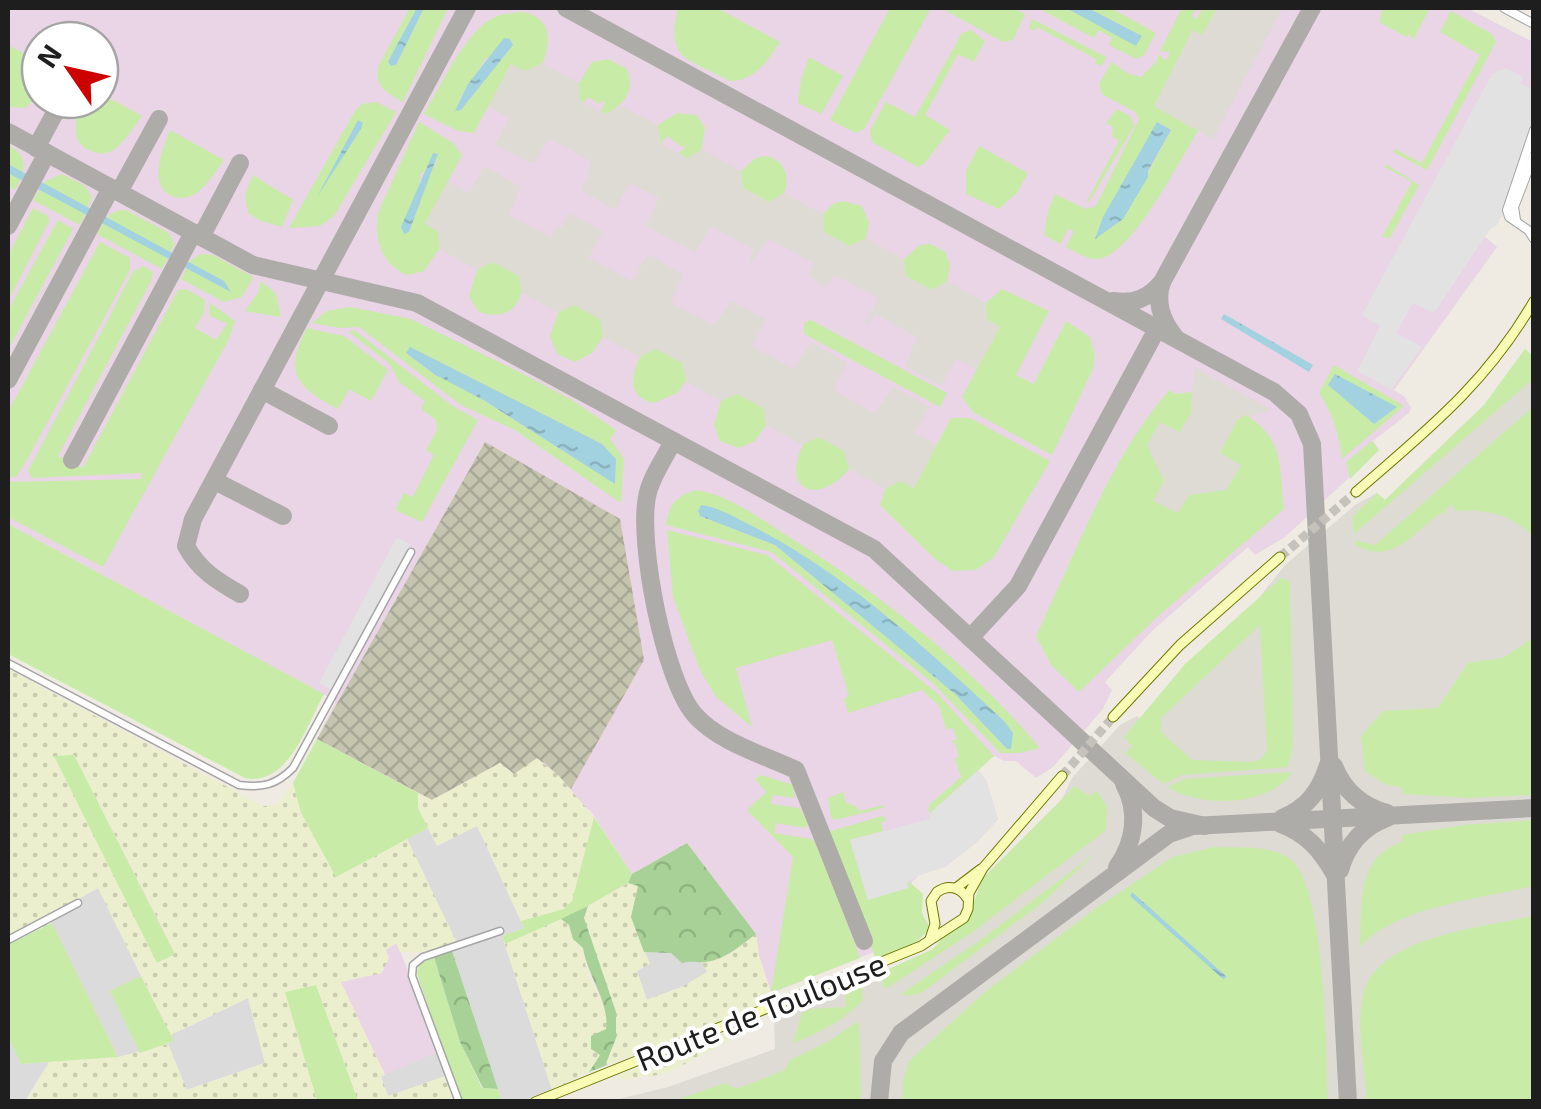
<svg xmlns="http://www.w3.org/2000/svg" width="1541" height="1109" viewBox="0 0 1541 1109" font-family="'Exo 2',sans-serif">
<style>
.residential{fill:#dcdbdb}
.industrial{fill:#e9d5e5;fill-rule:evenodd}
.airport{fill:#dedbd5}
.construction{fill:url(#construction-cross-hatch)}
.farmland{fill:url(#farmland-dots);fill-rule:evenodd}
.grass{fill:#c8eca7;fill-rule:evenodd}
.forest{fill:url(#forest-crowns)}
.parking{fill:#e2e2e2}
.water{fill:url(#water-ripples)}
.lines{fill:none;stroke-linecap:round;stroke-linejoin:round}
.taxiway{stroke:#aeaca8;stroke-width:18}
.secondary-tunnel{stroke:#c5c2bc;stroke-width:9;stroke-dasharray:9 4.5;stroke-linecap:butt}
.minor-casing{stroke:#a5a5a5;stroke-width:9}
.tertiary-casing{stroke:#a5a5a5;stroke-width:10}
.secondary-casing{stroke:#6c7a00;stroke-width:11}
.minor{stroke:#fff;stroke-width:6}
.tertiary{stroke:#fff;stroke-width:8}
.secondary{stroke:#f8fcb5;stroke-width:9}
.labels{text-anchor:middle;stroke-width:8;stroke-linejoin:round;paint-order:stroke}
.street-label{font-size:32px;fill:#1e1e1e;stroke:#fff}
</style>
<defs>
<pattern id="construction-cross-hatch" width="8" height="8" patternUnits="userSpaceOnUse" patternTransform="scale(2.5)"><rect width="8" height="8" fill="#c4c4af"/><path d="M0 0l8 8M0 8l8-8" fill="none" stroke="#a8a896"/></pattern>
<pattern id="farmland-dots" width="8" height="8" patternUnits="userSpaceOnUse" patternTransform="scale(2.5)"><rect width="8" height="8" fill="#ecefce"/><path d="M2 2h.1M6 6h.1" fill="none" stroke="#caccb0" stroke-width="1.8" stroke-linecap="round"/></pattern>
<pattern id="forest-crowns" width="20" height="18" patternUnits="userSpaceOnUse" patternTransform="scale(2.5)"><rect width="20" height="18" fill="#a7d196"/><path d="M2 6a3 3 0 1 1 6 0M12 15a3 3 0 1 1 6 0" fill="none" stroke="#8fb381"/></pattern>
<pattern id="water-ripples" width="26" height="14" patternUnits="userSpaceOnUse" patternTransform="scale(2.5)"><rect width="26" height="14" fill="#a2d1df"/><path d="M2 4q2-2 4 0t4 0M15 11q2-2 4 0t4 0" fill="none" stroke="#8bb3bf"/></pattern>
</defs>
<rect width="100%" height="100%" fill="#efebe3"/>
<g class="residential">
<polygon points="477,825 524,928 502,936 552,1090 523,1101 502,1101 450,945 456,942 407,839 428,828 437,845"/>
<polygon points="98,888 141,976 111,992 140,1053 118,1057 48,916"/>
<polygon points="658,945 699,957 708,972 682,987 646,1000 636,970 650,964 644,952"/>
<polygon points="248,998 265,1063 186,1090 168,1044 173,1041 171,1035"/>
<polygon points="8,1036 21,1064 49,1062 25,1101 8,1101"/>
<polygon points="439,1051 448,1075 388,1097 381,1076"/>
</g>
<g class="industrial">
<path d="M8,8H1467L1533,42V122L1517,174L1503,203L1502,216L1484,236L1497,247L1394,390L1405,397L1411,408L1409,413L1373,441L1379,450L1285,537L1255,555L1248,547L1153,630L1105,682L1112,690L1103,709L1053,767L1036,778L1016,761H1004L994,756L978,770L986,780L998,819L977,842L945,867L919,875L912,882L904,940L771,993L759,956L756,934L687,843L632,874L590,810L432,800L317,739L336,701L8,524ZM40,40H100V100H40Z"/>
<polygon points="397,943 439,1051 385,1075 340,982 382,973 385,950"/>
</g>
<g class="airport">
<polygon points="1217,8 1283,8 1213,139 1154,107 1194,30 1202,34"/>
<polygon points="540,62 579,83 581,101 606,114 622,106 658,125 663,145 688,158 702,149 741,171 743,189 769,202 784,193 823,214 825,232 850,246 866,238 904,259 906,276 932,290 947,281 986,303 988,319 1000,327 977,370 956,359 941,386 905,366 917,337 875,314 869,324 866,322 878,298 835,275 826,287 808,276 814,263 769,239 751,262 749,261 754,250 711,226 695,252 646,226 659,198 630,183 615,210 581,190 589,175 586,172 591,162 564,146 549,139 533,164 495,145 509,118 488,106 512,64"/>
<polygon points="484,166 521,187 509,215 522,222 551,237 557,226 561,228 569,213 603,231 589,258 632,281 648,254 683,275 671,303 714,325 732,301 766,319 752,346 794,369 811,342 847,363 834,390 875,413 893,387 930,407 915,433 937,445 913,488 900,481 885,489 846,467 844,451 820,437 804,446 765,424 763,408 738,394 723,402 520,292 518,276 493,262 477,270 439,249 438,232 425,225 448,182 469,193"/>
<polygon points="1525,349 1533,356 1533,1101 607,1102 668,1087 775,1049 774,1023 826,993 852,983 893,981 971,931 1061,801 1072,778 1120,725 1137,716 1144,722 1258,599 1285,565 1355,505 1377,493 1385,500 1484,405"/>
<polygon points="1194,367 1272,410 1237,420 1220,453 1241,465 1226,490 1189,495 1178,514 1153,501 1147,446 1160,421 1181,431 1191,413"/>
</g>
<polygon class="construction" points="485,442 620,519 644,660 571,789 544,762 514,774 500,763 432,800 317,739"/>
<g class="farmland">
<path d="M8,669L263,806L276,805L293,783L301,813L336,877L407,839L457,943L422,952H400L396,943L386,950L389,958L382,973L341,982L385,1075L381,1076L388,1096L448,1075L456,1101H358L316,985L286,992L317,1101H28L49,1062L118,1057L168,1044L187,1090L265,1063L248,998L171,1035L98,888L49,915L52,923L8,945ZM74,755L175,953L158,963L55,757Z"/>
<polygon points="537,758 559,776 594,817 572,901 564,909 521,921 477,826 437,846 418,808 418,793 432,800 500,763 514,774"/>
<polygon points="628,883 638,885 631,917 650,964 637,971 647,1000 682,987 707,972 702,963 729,955 756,934 759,956 774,1001 605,1066 616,1038 584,918 588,906"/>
<polygon points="561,919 569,925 573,939 583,948 586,968 608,1017 601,1055 589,1072 552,1090 505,944"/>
<polygon points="761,1018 747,1031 666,1074 619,1080 618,1076"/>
</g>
<g class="grass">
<path d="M410,8H417L388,62L396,65L424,8H448L403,102C387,93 375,87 378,67Z"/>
<path d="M678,8H717L780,42C768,60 755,81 730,81C689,59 665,61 678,8Z"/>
<polygon points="890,8 931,8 864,129 856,133 830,120"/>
<polygon points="941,8 1014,8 1025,14 1013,40 1003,42"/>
<polygon points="1038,8 1066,8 1136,45 1141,36 1088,8 1111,8 1156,33 1144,55 1136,59 1109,45 1112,38 1099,30 1094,38"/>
<path d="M1182,8H1197L1192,16L1197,19L1203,8H1217L1202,35L1193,30L1154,106L1198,131C1180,159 1130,260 1096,259C1086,259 1075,251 1066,247L1074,231L1068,229L1060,244L1044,235L1048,212L1055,194L1086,209L1096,206L1139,119L1135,112L1102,94L1099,84L1112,62L1127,73L1141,77L1156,62L1159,54L1166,61L1170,52L1160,51ZM1158,122L1171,130L1123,219L1111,225Z"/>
<polygon points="1383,8 1430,8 1413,40 1409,34 1406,37 1379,22"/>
<polygon points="1451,11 1492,34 1496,42 1427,170 1393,152 1395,149 1422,163 1480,55 1440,32"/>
<path d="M524,12C552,19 551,40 543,63L525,71L511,64L474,133L458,131L424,114C440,87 466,31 493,18C503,13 514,13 524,12ZM508,51L461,110L460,98L486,58Z"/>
<polygon points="1032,19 1106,57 1102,66 1095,63 1096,59 1037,27 1034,31 1029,28"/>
<polygon points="971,30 985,41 974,62 958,54 925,115 950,130 925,163 918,167 872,142 870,130 886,102 915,117 962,33"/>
<polygon points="8,45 40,62 40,95 25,108 8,107"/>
<polygon points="809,57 843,76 821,114 798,103 801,80"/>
<path d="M608,59L627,69C635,91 625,104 606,114L601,111L605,103L603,101L600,104L588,97L584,103L580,100L579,83L592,62Z"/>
<path d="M100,93L142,116C134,127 126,140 115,149C108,154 99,155 91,151C68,143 76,118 81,100H100Z"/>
<polygon points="376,102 396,112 334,216 320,226 289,228 355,111 362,104"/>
<polygon points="1117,109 1131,117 1134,126 1089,202 1087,201 1119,141 1112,136 1113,127 1106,123"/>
<polygon points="677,113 696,115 705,127 702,149 688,158 679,153 687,146 682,147 667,136 661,144 658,125"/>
<path d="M419,122L453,143L462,155L425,224L438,232L439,249L424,271L407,275C381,264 374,239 378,213ZM438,159L426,181L409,232L421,174Z"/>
<path d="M170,130L224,160C216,171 206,188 193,195C186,199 177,199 170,195C148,183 163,148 170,130Z"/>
<path d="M8,145C29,156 26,170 15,190L8,186Z"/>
<polygon points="979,146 1028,173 1017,193 999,209 966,194 966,171"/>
<path d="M767,156C784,160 791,177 784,193L769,202L743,188L741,171L756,158Z"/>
<polygon points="1386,164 1419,185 1390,238 1382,237 1412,182 1385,167"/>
<polygon points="62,174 85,186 92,197 80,225 33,200 44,182"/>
<polygon points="253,175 293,200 282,227 261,221 248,213 245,195"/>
<polygon points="843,201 862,206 869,223 866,238 850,246 824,232 823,214 833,204"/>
<polygon points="33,208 48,216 49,221 8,301 8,256"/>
<path d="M126,210L169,233L174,244L162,269L97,234C105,221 109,209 126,210Z"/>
<polygon points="58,220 73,229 8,350 8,311"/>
<polygon points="100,242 130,258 130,270 28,458 16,477 8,477 8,412"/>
<polygon points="931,244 945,252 950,265 947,281 932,290 906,276 904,259 920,245"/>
<polygon points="201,254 213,255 253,277 242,297 224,302 181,279 191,260"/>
<path d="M493,262L519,276C519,282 522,288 521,293C517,315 494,319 478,311L469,296L477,270Z"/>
<polygon points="143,266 153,272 150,283 58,456 83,468 178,290 186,289 205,300 204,312 195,328 216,340 227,324 209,315 210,303 235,321 228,341 103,567 8,517 8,482 141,479 142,473 32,478 28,471 133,272"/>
<polygon points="261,281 276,294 281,317 245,311 258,293"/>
<polygon points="1002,289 1049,311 1016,375 1034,384 1066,321 1090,337 1095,355 1093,369 1052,455 973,412 962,397 1000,327 987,319 986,303"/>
<polygon points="574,305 600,319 603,337 592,353 575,362 557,354 550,336 558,313"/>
<path d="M350,307L411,319L521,373L572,400L616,430L610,439L624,459L621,503L515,430L461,405L359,327L340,328L312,323L327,311ZM407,354L602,444L615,484L485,401L434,374Z"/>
<polygon points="811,320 947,393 940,407 804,334 804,323"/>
<path d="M307,328L344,336L388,370L371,401L349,389L338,409C297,387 283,374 307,328Z"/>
<polygon points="354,330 454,407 478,420 422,522 395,510 404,493 413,497 434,455 426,450 437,430 436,420 421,409 425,401 399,382 390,364 349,332"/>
<path d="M656,349L682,363L686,381L677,393L654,403C628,398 630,377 640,357Z"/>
<polygon points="1525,349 1533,356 1533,379 1354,534 1353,516 1377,493 1385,500 1484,405"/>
<path d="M1334,365L1404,406L1342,459C1338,433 1334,415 1319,393ZM1329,385L1387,403L1396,407L1374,424Z"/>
<path d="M1170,390L1175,394L1192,392L1191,413L1180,432L1160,422L1147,445L1164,481L1153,501L1178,513L1189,495L1226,490L1241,465L1220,453L1237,420L1246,415C1285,439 1279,467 1284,509L1157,617L1079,692L1051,665L1036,636C1072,561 1114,449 1170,390Z"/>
<polygon points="738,394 763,408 766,425 755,441 739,448 720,441 714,425 721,401"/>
<path d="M1533,407V536C1510,514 1487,509 1455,511L1453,505L1445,509L1446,515L1443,512C1414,529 1396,566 1357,546L1354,540L1375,545Z"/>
<polygon points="951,418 970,418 1050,461 994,557 976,570 953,571 936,560 880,505 885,489 900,481 914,488"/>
<path d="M819,437L844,451L849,469C819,506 780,491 803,445Z"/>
<polygon points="1372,441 1379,450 1350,479 1346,462"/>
<path d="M697,490C730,496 758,517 786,535C879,593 969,664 1040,748L1020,753H1000L934,684L772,552L666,525C668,505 678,494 697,490ZM725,513C830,566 918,641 1004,721L1012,733L1007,749L955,694L775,545L700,516Z"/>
<path d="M8,524L324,694C307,725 288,787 245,778L8,654Z"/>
<polygon points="667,530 767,555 938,694 994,756 929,814 929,805 961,777 955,759 959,757 955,743 950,742 957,739 953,728 946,729 939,706 922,690 848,713 844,698 849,696 832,640 736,668 752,727 716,697 700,670 673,597"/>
<path d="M1281,578L1290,581L1293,746L1288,767L1182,775L1164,784L1125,753L1132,746L1124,737L1185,664ZM1260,625L1267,751L1261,759L1252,762L1192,760L1161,732V718Z"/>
<polygon points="1533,638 1533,795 1470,798 1403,794 1402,788 1385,784 1365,771 1361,736 1383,711 1438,708 1468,663 1503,658"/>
<polygon points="317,739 418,793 418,808 428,828 336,877 301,813 293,783"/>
<polygon points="74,755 175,954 157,963 54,756"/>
<path d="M1293,772C1269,807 1200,808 1168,787L1184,779Z"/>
<polygon points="761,775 793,785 795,798 773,795 771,804 799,808 809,823 805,828 776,823 774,833 811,839 817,843 860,958 771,993 793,857 747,810 766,792 755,779"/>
<polygon points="1075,786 1089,796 1097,791 1107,807 1106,830 973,932 887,988 883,987 882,972 933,949 945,935 967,922 982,879"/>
<polygon points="843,792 846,803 856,806 859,811 884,805 883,808 835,820 831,817 828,798"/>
<polygon points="882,816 887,820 881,822 883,831 850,840 868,900 907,888 908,881 923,894 922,913 930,928 915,944 876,960 828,832"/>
<polygon points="594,817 632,874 628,883 577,912 505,944 502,936 524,928 521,921 564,909 572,901"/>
<path d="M1533,820V886C1480,899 1397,906 1360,947C1363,904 1354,859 1402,842V835L1465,825Z"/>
<path d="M1214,847C1238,848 1270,844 1290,859C1326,886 1326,1053 1328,1101L903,1102V1081L909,1061L985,992L1095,909L1173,857Z"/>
<polygon points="1097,852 1041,904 921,993 910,996 901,994 979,941"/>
<path d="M1533,916V1101H1367C1365,1069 1357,1032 1362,1000C1371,936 1483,928 1533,916Z"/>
<polygon points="52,923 118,1057 21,1064 8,1036 8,945"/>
<polygon points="434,957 460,1042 482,1088 498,1089 502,1101 461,1101 417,974 419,964"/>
<polygon points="141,976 174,1041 140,1053 110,991"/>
<polygon points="316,985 358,1101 317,1101 285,992"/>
<path d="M862,985L863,1000C846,1019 817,1034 793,1043L802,1013L810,1009L846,1007L845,989Z"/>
<polygon points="859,1021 861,1101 674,1101 725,1083 736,1089 785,1070 790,1060 829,1041"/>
</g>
<g class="forest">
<path d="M687,843L756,934C740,946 726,959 706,962C697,963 691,960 682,963L671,953L644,952L631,917L638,886L628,883L632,874Z"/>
<path d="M588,906L584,918L616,1012V1038L605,1066L589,1072L600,1055L591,1049V1036L606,1029C610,1003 587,975 583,948L573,939L569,925L561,919Z"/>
<polygon points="452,951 498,1089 483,1088 460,1042 434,957"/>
</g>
<g class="parking">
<polygon points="1506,68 1523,77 1520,83 1523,85 1529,88 1533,83 1534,122 1517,174 1498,224 1490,229 1434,313 1413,303 1396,333 1422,347 1391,390 1357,371 1380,326 1362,315 1492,74"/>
<polygon points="397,537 410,544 408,548 413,551 337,693 319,683"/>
<polygon points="978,770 986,780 998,819 977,842 945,867 919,875 907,882 908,888 868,900 850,840 930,819 929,814"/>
</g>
<g class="water">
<polygon points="417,8 424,8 396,65 391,66 388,62 391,56"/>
<polygon points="1066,8 1088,8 1142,36 1136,46"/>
<polygon points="504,38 510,39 513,45 461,110 455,111 468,84"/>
<polygon points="358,120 363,123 361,129 317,197"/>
<polygon points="1157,122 1171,130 1148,171 1148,177 1123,219 1095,239 1103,217"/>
<polygon points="433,153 438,154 409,232 404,234 401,227"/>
<polygon points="8,164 224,281 231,292 8,173"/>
<polygon points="1224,314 1313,365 1309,372 1221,319"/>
<polygon points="410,347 602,444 616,459 615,484 485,401 434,374 406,353"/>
<polygon points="1335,374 1397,407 1374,424 1328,385"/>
<path d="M701,505C718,507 734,517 750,525C845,573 926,648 1004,721L1013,733L1011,749H1007L955,694L775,545L700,516L698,511Z"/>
<polygon points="1132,892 1227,977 1223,979 1130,896"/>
</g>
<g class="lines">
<g class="taxiway">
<polyline points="566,8 1274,392 1299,414 1312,444 1348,1102"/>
<polyline points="8,132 253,265 417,303 874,549 1154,808 1170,818 1205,826"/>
<polyline points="36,148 62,100"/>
<polyline points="119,192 159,119"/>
<polyline points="8,226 47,153"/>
<polyline points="201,237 240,163"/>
<path d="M1162,282C1155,302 1162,321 1175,337"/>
<path d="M1113,301C1134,304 1148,299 1162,282L1312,8"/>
<polyline points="8,380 111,188"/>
<polyline points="262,390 329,426"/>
<path d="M673,441C665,458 650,478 647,497C638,543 664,678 694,714C718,742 764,755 796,770L864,941"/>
<polyline points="72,460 193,233"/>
<polyline points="215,481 283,516"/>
<path d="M240,594C217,581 199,570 186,546L193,519L467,8"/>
<polyline points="970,638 1018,586 1157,329"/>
<path d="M1334,766C1344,791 1361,806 1387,813"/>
<path d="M1282,818C1307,808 1320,791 1328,765"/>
<path d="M1281,824C1307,834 1320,849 1334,873"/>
<path d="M1117,867C1135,842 1139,811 1124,784"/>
<path d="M1340,870C1347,845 1362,827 1387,818"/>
<polyline points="879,1102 883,1061 901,1033 1169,834 1193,826 1534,808"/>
</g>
<g class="secondary-tunnel">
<polyline points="1280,557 1356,492"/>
<polyline points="1062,776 1113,717"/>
</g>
<defs>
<g id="minor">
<path d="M8,663L239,785C263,788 276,785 293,768L411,552"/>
<polyline points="8,940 78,903"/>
<polyline points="459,1102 412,976 413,965 423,957 500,931"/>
</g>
<g id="tertiary">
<polyline points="1504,8 1534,24"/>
<polyline points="1534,130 1507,210 1509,217 1528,230 1534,239"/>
<polyline points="1516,220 1514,207 1534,155"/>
</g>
<g id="secondary">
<path d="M1356,492C1426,431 1486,384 1534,301"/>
<polyline points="1113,717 1180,645 1280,557"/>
<polyline points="956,888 981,869"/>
<path d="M930,939L935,924L931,901L937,892C948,884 960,887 967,898"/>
<polyline points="535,1102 921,946 964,918 968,909 969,893 983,868 1062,776"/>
</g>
</defs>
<use href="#minor" class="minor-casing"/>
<use href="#tertiary" class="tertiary-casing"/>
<use href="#secondary" class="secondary-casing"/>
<use href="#minor" class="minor"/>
<use href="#tertiary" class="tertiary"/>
<use href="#secondary" class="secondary"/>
</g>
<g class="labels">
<g class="street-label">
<text transform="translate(761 1012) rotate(-22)" y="11">Route de Toulouse</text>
</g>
</g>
<rect width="1541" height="1109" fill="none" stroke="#1e1e1e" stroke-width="20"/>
<g transform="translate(70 70) rotate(304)"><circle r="48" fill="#ffffff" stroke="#a5a5a5" stroke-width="2.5"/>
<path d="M0-8L18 38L0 25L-18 38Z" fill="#cc0100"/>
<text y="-15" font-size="28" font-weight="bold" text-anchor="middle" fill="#1e1e1e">N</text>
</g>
</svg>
